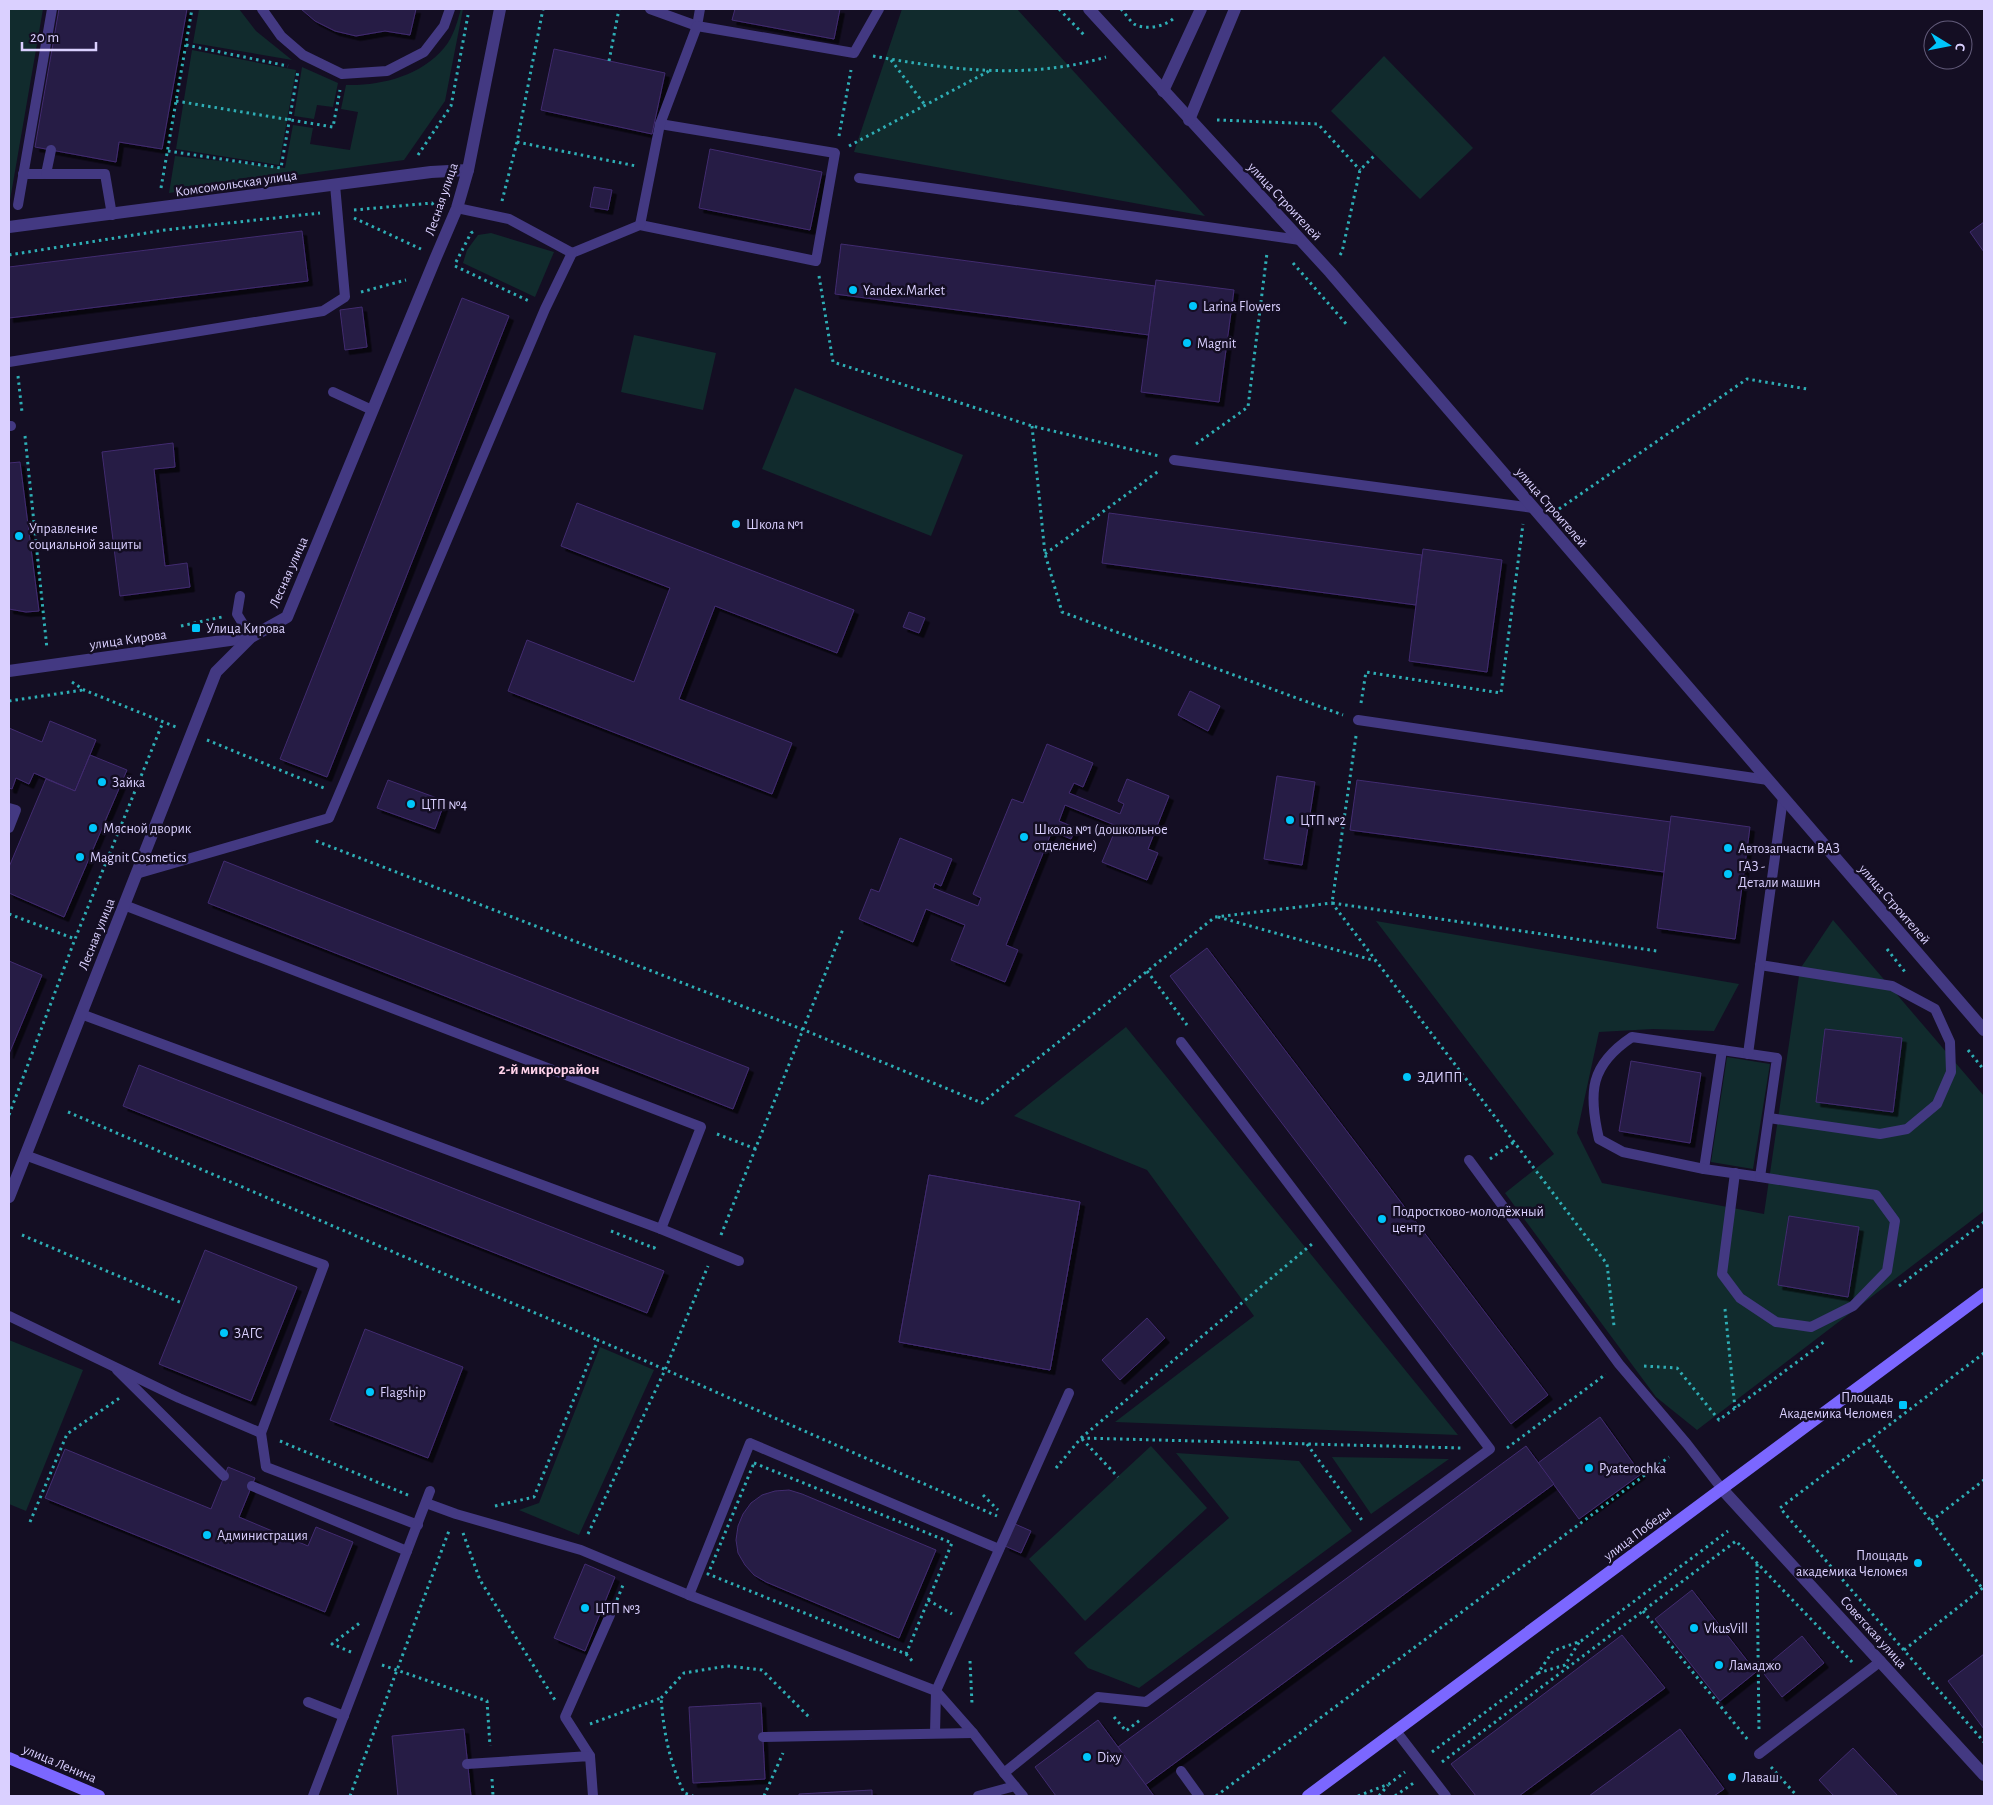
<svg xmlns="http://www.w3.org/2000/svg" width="1993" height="1805" viewBox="0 0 1993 1805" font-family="'Alegreya Sans',sans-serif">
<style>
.green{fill:#112b2d}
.building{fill:#271a44;stroke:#412c70;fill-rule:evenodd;filter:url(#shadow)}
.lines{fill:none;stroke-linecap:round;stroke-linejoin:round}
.path{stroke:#2eaeb5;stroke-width:3;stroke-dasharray:2.5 4;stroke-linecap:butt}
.lane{stroke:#433982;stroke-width:10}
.street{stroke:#433982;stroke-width:12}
.secondary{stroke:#7b67ff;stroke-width:12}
.poi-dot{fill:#00c6fb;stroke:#140e23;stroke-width:2}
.labels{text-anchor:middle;stroke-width:5;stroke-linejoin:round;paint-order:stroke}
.street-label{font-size:14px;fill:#dad0ff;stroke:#140e23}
.poi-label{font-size:14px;fill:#dad0ff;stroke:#140e23;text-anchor:start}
.neighbourhood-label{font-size:15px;font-weight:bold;fill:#ffd2ea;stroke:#140e23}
</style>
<defs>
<filter id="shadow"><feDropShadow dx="4.5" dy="4.5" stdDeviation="0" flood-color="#0009"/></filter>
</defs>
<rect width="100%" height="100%" fill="#140e23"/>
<g class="green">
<polygon points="9,9 43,9 9,206"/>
<polygon points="199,9 239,9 256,31 292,60 193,43"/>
<path d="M461,9H463L445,101L404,160L169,193L175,156L285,168L293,125L313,128L310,144L350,150L358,112L341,109L346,85C380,86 421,76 444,48C454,36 457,22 461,9Z"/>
<polygon points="902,9 1017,9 1205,216 854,152"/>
<polygon points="192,50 296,70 279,165 176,149"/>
<polygon points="1384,56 1473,148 1420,199 1331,111"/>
<polygon points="302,67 338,83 333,107 317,105 314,119 294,116"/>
<polygon points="491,233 554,252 535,297 463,263 467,250 478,235"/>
<polygon points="634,335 716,353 703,410 621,392"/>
<polygon points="795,388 963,455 931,536 762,469"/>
<polygon points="1833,920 1984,1096 1984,1211 1697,1430 1656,1397 1505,1193 1554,1154 1376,921 1739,984 1714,1031 1653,1029 1599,1032 1577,1133 1602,1183 1764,1214 1800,969"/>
<polygon points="1126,1027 1458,1435 1115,1422 1254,1316 1147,1170 1014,1116"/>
<polygon points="1727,1057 1770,1064 1753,1169 1711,1162"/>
<polygon points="9,1340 83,1370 26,1511 9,1504"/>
<polygon points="600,1347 654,1370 579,1535 519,1510 539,1503"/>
<polygon points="1151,1446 1207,1508 1085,1621 1029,1559"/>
<polygon points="1176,1453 1299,1461 1352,1531 1139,1688 1088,1668 1074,1653 1229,1518"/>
<polygon points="1332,1457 1449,1459 1371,1514"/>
</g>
<g class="building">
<polygon points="59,9 187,9 162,149 119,142 116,162 35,147"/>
<polygon points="301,9 416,9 410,35 385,31 356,36 335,31 315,21"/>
<polygon points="735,9 840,9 834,39 732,20"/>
<polygon points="554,49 665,73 652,134 541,110"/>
<polygon points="710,149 822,172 810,230 699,208"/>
<polygon points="594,187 612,190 608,210 590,207"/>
<polygon points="1984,222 1984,252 1970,232"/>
<polygon points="302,231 308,281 9,318 9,267"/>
<polygon points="841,244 1155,286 1149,335 835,294"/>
<polygon points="1156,280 1234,290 1219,402 1141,392"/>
<polygon points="462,298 509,316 327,777 280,759"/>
<polygon points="362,307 367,347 345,350 340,310"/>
<polygon points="173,443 175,467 154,469 165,566 187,563 190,587 120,596 102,452"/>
<polygon points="20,462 39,611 26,612 9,609 9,463"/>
<polygon points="577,503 854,610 837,653 715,606 679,699 792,743 772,794 508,691 527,640 634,682 670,588 561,546"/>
<polygon points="1109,513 1422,555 1416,605 1102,563"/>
<polygon points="1423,549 1502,560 1487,672 1409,661"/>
<polygon points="909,612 925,618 919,633 903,627"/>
<polygon points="1190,691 1220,706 1208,731 1178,715"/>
<polygon points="50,721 96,740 75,791 34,773 29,784 16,778 12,789 9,788 9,728 42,742"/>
<polygon points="1047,744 1093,763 1083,787 1074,783 1069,793 1120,814 1124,804 1118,801 1127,779 1169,796 1148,849 1158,853 1147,880 1102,862 1117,826 1065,805 1059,821 1076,828 1071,839 1052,831 1006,945 1018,950 1005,982 951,960 965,925 926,909 913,942 859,919 871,889 879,892 900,838 952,859 941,886 935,883 933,888 978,906 981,898 973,894 1012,799 1023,803"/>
<polygon points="90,755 127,770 64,917 9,893 9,867 46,779 75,791"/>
<polygon points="1277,776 1315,782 1302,865 1264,859"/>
<polygon points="388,780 445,801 435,829 377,808"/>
<polygon points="1357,780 1671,822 1664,872 1350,830"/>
<polygon points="1671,816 1750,827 1735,939 1657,928"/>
<polygon points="224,861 749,1068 733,1109 208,903"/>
<polygon points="1207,948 1548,1395 1511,1424 1170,976"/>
<polygon points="9,961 42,975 9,1054"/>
<polygon points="1825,1029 1902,1038 1893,1112 1816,1102"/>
<polygon points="1631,1061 1701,1073 1690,1143 1619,1131"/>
<polygon points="139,1065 664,1271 647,1313 123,1106"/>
<path d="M929,1175L1080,1202L1050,1370L899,1342ZM971,1208L1032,1218L1022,1273L962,1263ZM958,1282L1017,1292L1010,1333L993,1331L992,1342L973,1339L974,1329L951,1325Z"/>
<polygon points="929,1175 1080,1202 1050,1370 899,1342"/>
<polygon points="1789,1216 1859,1227 1848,1297 1778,1285"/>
<polygon points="205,1250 297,1287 251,1401 159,1364"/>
<polygon points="1147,1318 1165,1338 1120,1380 1102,1360"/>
<polygon points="365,1329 463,1367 428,1458 330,1420"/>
<polygon points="1600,1417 1641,1474 1579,1519 1538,1463"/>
<polygon points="1526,1446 1554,1484 1145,1785 1118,1747"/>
<polygon points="65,1449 211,1509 228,1467 255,1478 239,1517 308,1546 316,1527 353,1542 325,1612 45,1498"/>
<polygon points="789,1490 802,1494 936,1550 899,1638 766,1582 754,1575 745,1565 738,1553 736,1540 738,1526 743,1514 751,1503 762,1495 775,1491"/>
<polygon points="1015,1524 1031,1531 1021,1553 1005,1546"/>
<polygon points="585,1564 615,1577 585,1651 554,1638"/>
<polygon points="1692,1590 1756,1672 1720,1701 1655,1619"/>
<polygon points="1622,1635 1665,1688 1519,1796 1476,1796 1451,1764"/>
<polygon points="1802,1636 1824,1663 1782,1697 1761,1670"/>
<polygon points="1984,1654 1984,1729 1948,1681"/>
<polygon points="761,1703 765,1779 693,1783 689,1707"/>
<polygon points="1098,1720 1118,1747 1154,1796 1056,1796 1035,1767"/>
<polygon points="464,1729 471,1796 398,1796 392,1736"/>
<polygon points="1680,1729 1724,1789 1714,1796 1589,1796"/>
<polygon points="1853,1748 1898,1796 1834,1796 1819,1780"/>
<polygon points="872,1790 872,1796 799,1796 799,1794"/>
</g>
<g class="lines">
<g class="path">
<polyline points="1059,9 1086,37"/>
<path d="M1121,9C1125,13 1129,20 1134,24C1146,31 1167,26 1175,17"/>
<polyline points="186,45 288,66"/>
<path d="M873,56C950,70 1029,80 1106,57"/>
<polyline points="891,60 925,105"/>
<polyline points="609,61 619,9"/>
<polyline points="176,101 333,127 340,90"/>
<polyline points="1217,120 1318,124 1360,170"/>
<polyline points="839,136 851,70"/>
<polyline points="517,142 636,166"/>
<polyline points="849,146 989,71"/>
<polyline points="168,151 281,168 298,71"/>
<polyline points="418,155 451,106 468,15"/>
<polyline points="161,188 192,9"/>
<polyline points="502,201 517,142 543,9"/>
<polyline points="354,210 432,203 436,209"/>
<polyline points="354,218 421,249"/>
<polyline points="9,255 165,230 320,213"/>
<polyline points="1340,255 1342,252 1360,170 1375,155"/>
<polyline points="456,262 471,233 476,230"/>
<polyline points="1293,263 1348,326"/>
<polyline points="455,266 531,302"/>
<polyline points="819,276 833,362 1032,426 1159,456"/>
<polyline points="361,292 406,280"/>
<polyline points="18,376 22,412"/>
<polyline points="1032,426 1045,554 1062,612 1343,715"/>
<polyline points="25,436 47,649"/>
<polyline points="1196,444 1248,407 1267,253"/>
<polyline points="1559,509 1747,379 1807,389"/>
<polyline points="1045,554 1160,470"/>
<polyline points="181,626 222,617"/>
<polyline points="72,682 84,690 176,727"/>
<polyline points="9,701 83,690"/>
<polyline points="1361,703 1366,672 1501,693 1523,524"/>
<polyline points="1356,736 1332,903 1657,951"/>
<polyline points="207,740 324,788"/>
<polyline points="316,841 804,1030 982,1103 1215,917 1332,903 1607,1264 1614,1326"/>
<polyline points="9,914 75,939"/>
<polyline points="1218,917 1376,961"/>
<polyline points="1887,949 1905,972"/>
<polyline points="1147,971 1187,1025"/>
<polyline points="1968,1050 1984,1070"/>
<polyline points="68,1112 598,1340"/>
<polyline points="9,1115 75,939 163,722"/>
<polyline points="717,1134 756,1149"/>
<polyline points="1490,1159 1514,1142"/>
<polyline points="611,1231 654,1248 656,1244"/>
<polyline points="22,1235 182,1303"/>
<polyline points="721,1235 843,929"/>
<polyline points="1899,1286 1984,1222"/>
<polyline points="1725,1309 1735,1408"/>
<polyline points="1984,1353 1780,1508 1984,1742"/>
<polyline points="1644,1366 1677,1368 1719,1420 1824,1342"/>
<polyline points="1081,1438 1462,1448"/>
<polyline points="1082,1439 1118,1477"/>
<polyline points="1869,1440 1982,1588"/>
<polyline points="280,1441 410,1496"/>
<polyline points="1307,1444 1364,1523"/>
<polyline points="1507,1448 1606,1374"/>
<polygon points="754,1463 952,1543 906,1654 708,1574"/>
<polyline points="1056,1468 1081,1438 1312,1244"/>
<polyline points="983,1495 998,1510"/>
<polyline points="495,1506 534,1497 598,1340 997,1516"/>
<polyline points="1931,1521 1984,1480"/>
<polyline points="30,1522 67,1434 121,1397"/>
<polyline points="463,1533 480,1580 555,1700"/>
<polyline points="588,1534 665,1370 708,1266"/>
<polyline points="1757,1564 1759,1732"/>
<polyline points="617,1600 623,1585"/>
<polyline points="928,1600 952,1614"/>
<polyline points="1643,1611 1748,1740"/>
<polyline points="1904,1650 1984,1587"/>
<polyline points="351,1652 332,1644 361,1622"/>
<polyline points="906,1654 914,1663"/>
<polyline points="970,1661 972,1704"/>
<polyline points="382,1665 487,1701 490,1746"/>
<polyline points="1538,1673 1565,1665 1580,1641"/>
<polyline points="661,1698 684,1673 727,1666 762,1670 811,1719"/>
<polyline points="1114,1717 1126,1731 1140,1720"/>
<path d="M590,1724L661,1698C664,1734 669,1760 684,1793L693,1796"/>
<polyline points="1432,1752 1538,1673 1553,1651 1581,1641 1728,1531"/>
<polyline points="1442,1762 1736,1541 1853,1663"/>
<polyline points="1771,1767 1797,1796"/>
<polyline points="492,1779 493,1796"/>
<polyline points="350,1796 450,1528"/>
<polyline points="764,1796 783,1753"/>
<polyline points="1216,1796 1669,1457"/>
<polyline points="1358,1796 1389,1784 1405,1772"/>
<polyline points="1379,1796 1388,1785"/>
<polyline points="1395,1796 1415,1782"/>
</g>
<g class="lane">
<polyline points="262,9 281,36 303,55 342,74 387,71 424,52 444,26 450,9"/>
<polyline points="650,9 697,26 700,9"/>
<polyline points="23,174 46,174 51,150"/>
<polyline points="46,174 105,174 112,215"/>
<polyline points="859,178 1300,240"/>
<polyline points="18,205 52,9"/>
<polyline points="457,208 509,219 572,253 640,225 816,261 835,153 660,124"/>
<polyline points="640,225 660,124 697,26 854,53 879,9"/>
<polyline points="9,362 323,311 345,297 335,185"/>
<polyline points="333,392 372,410"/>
<polyline points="9,426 11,426"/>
<polyline points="1174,460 1533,508"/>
<polyline points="240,596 237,614 251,637"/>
<polyline points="1358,720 1768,780"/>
<polyline points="9,808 16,810 9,828"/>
<polyline points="136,874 329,818 545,309 572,253"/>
<polyline points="1760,965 1892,986 1935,1009 1950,1042 1951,1072 1937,1104 1907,1129 1880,1134 1769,1118"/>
<polyline points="81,1014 661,1229 701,1127 124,905"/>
<polygon points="1722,1050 1777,1058 1760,1177 1704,1169"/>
<polyline points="1748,1054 1783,798"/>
<polyline points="1469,1160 1619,1364 1687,1444 1722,1489"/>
<path d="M1704,1169L1623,1152L1599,1139C1588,1092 1590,1065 1632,1037L1722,1050"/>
<polyline points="1735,1173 1722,1274 1740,1298 1776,1322 1811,1327 1853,1306 1887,1271 1895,1221 1876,1195 1760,1177"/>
<polyline points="661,1229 739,1261"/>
<polyline points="9,1316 179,1398 261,1433 324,1265 25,1155"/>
<polyline points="117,1370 224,1476"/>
<polyline points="261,1433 266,1467 418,1525"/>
<polyline points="252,1486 407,1551"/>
<polyline points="426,1503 456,1514 581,1550 689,1595 936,1691 973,1733 1004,1773"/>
<polyline points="689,1595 750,1443 999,1549"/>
<polyline points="308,1702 344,1716"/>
<polyline points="1396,1731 1446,1796"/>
<polyline points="935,1733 936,1691 1069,1393"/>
<polyline points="763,1737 973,1733"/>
<polyline points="1759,1754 1881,1661"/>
<polyline points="590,1756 565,1717 610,1615"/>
<polyline points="467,1764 590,1756 593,1796"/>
<polyline points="1181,1771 1199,1796"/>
<polyline points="313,1796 430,1491"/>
<polyline points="978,1796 1015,1786"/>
<polyline points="1023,1796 1004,1773 1098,1697 1146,1702 1490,1449 1181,1042"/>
</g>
<g class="street">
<polyline points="1089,9 1330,272 1984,1030"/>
<polyline points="1163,91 1201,9"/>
<polyline points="1189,120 1235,9"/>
<polyline points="9,227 431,172 468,170"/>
<polyline points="9,671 251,637"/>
<polyline points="9,1197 216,672 251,637 287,617 436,257 457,208 468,170 500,9"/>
<polyline points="1722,1489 1984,1775"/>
</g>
<g class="secondary">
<polyline points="9,1758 99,1796"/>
<polyline points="1308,1796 1984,1294"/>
</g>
</g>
<g class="poi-dot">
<circle cx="853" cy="290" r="5"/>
<circle cx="1193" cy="306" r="5"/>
<circle cx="1187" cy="343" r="5"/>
<circle cx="736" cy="524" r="5"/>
<circle cx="19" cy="536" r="5"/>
<rect x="191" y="623" width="10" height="10" rx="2.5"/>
<circle cx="102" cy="782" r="5"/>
<circle cx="411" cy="804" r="5"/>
<circle cx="1290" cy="820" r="5"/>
<circle cx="93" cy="828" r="5"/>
<circle cx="1024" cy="837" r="5"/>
<circle cx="1728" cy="848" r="5"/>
<circle cx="80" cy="857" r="5"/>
<circle cx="1728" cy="874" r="5"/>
<circle cx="1407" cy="1077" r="5"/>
<circle cx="1382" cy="1219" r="5"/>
<circle cx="224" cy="1333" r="5"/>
<circle cx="370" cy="1392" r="5"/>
<rect x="1898" y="1400" width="10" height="10" rx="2.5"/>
<circle cx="1589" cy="1468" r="5"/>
<circle cx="207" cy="1535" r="5"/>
<circle cx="1918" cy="1563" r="5"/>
<circle cx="585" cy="1608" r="5"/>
<circle cx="1694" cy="1628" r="5"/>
<circle cx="1719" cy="1665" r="5"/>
<circle cx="1087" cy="1757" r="5"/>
<circle cx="1732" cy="1777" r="5"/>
</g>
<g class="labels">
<g class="street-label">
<text transform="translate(236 183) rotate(-8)" y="5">Комсомольская улица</text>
<text transform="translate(441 199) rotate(-71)" y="5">Лесная улица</text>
<text transform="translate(1285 201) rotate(47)" y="5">улица Строителей</text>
<text transform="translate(1552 507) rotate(49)" y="5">улица Строителей</text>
<text transform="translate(288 572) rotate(-66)" y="5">Лесная улица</text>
<text transform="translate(128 639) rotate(-8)" y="5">улица Кирова</text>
<text transform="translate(1895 904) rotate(49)" y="5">улица Строителей</text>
<text transform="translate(96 934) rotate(-68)" y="5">Лесная улица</text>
<text transform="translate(1637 1533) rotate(-37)" y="5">улица Победы</text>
<text transform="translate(1874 1632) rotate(48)" y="5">Советская улица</text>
<text transform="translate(60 1763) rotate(23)" y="5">улица Ленина</text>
</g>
<g class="poi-label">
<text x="863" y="295">Yandex.Market</text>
<text x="1203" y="311">Larina Flowers</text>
<text x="1197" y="348">Magnit</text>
<text x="746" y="529">Школа №1</text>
<text x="29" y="533">Управление<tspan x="29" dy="16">социальной защиты</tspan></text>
<text x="206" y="633">Улица Кирова</text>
<text x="112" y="787">Зайка</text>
<text x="421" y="809">ЦТП №4</text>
<text x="1300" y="825">ЦТП №2</text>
<text x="103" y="833">Мясной дворик</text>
<text x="1034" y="834">Школа №1 (дошкольное<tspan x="1034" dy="16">отделение)</tspan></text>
<text x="1738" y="853">Автозапчасти ВАЗ</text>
<text x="90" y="862">Magnit Cosmetics</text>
<text x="1738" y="871">ГАЗ -<tspan x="1738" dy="16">Детали машин</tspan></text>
<text x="1417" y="1082">ЭДИПП</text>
<text x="1392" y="1216">Подростково-молодёжный<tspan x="1392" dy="16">центр</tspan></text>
<text x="234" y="1338">ЗАГС</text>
<text x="380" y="1397">Flagship</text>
<text x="1893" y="1402" text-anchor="end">Площадь<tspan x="1893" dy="16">Академика Челомея</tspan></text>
<text x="1599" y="1473">Pyaterochka</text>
<text x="217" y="1540">Администрация</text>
<text x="1908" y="1560" text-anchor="end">Площадь<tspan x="1908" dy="16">академика Челомея</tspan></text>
<text x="595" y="1613">ЦТП №3</text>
<text x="1704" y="1633">VkusVill</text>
<text x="1729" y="1670">Ламаджо</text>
<text x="1097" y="1762">Dixy</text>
<text x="1742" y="1782">Лаваш</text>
</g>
<g class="neighbourhood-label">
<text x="549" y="1074">2-й микрорайон</text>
</g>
</g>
<rect width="1993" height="1805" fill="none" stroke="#dad0ff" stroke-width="20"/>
<g transform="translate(1948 45) rotate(100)"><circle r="24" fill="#140e23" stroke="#635c7b"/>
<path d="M0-4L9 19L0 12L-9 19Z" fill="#00c6fb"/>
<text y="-8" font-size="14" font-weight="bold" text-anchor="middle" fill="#dad0ff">С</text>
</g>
<path d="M22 42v8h74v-8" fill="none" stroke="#dad0ff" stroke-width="2.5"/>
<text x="30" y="42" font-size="15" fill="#dad0ff" stroke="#140e23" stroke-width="4" paint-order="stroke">20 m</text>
</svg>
